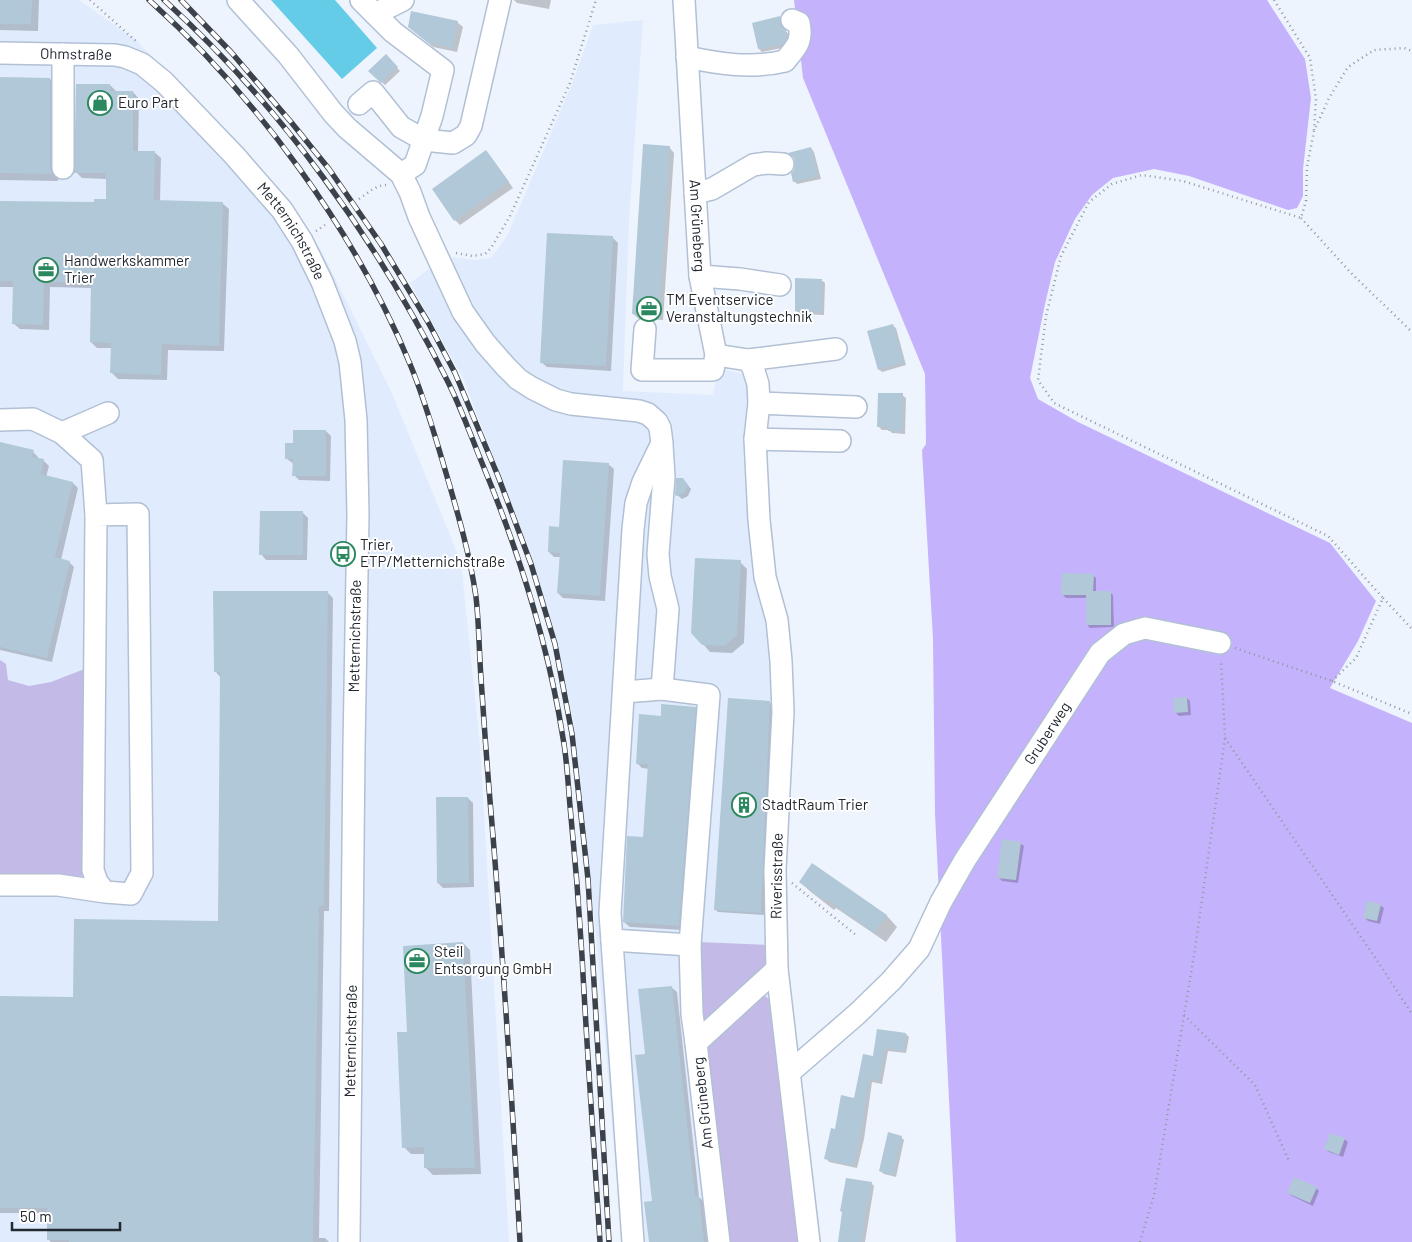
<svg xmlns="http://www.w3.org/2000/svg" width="1412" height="1242" viewBox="0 0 1412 1242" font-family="Barlow,sans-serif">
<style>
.built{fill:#e0ecfd}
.green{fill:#c4bae8}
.forest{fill:#c4b3fc}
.water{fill:#65cce7}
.shadow{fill:#0003}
.building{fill:#b0c8d7}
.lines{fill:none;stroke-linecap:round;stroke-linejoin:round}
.minor-casing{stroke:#b1c0d5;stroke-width:24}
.path{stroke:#91979f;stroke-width:2.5;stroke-dasharray:1 4;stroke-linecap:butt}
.minor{stroke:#fff;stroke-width:21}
.rail-casing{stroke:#3c424a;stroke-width:5.5}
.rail{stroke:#fff;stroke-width:4;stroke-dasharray:11;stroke-linecap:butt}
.labels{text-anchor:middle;stroke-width:4;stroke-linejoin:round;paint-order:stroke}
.street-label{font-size:15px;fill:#222830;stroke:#fff}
.poi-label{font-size:15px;fill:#222830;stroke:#fff;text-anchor:start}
</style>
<rect width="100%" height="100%" fill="#eef4fd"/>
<g class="built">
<polygon points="0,0 79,0 136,40 291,206 321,250 391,391 461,562 480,745 509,1242 0,1242"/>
<polygon points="643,20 629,221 623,391 713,395 718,368 753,376 746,493 774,623 773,879 804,1242 622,1242 597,945 573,719 556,640 533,561 463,378 410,283 430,268 450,257 474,260 491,258 507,236 572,84 593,25"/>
</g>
<g class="green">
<polygon points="0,660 6,664 8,680 29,686 51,682 87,668 84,873 80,878 0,879"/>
<polygon points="699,942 767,945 767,966 706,1024 701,1020"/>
<polygon points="765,996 772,1001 803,1242 726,1242 703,1053 707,1046 759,997"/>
</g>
<polygon class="forest" points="794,0 1267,0 1305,59 1311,98 1303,169 1303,196 1297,208 1288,210 1189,176 1154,169 1113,178 1092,195 1075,219 1055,262 1045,304 1030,378 1038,399 1078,422 1330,543 1376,601 1358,641 1330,688 1412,723 1412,1242 956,1242 935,814 933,639 922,450 926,444 925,374 803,78"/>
<polygon class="water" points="271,0 335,0 377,48 342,79"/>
<g class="shadow">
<polygon points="0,0 39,0 38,31 0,30"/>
<polygon points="514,0 551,0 549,9 517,3"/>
<polygon points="780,18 783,21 782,26 789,35 790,40 786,47 762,52 759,49"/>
<polygon points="457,22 463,27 457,52 433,47 413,30"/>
<polygon points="386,56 400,71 385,85 370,71"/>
<polygon points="0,79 50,79 57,86 58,181 0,180"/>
<polygon points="110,85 116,91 133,92 139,99 138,152 154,152 161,158 160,202 222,203 229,209 224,351 168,350 167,380 118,379 112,373 112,348 97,348 91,342 92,288 50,287 49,330 20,329 13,323 14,287 0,287 0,202 95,204 107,200 107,179 82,178 76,172"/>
<polygon points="669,147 674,153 663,320 639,319 633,314"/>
<polygon points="811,148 814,152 821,179 797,184 794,181"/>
<polygon points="491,157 513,188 460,225 455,220"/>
<polygon points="613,238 618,243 611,371 547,367 541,362"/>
<polygon points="821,280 825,283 824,315 799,314 796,311"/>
<polygon points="892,325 896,328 906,365 882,372 879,369"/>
<polygon points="902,395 906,398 905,434 892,433 889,430 882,430 879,427"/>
<polygon points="326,431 331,436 330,481 299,480 294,475 294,464 287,459 294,445"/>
<polygon points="0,444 33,452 38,457 38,459 44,461 49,466 46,477 73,483 78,488 61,560 69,562 74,567 52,662 0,650"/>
<polygon points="608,464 614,469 605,601 563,598 558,593 560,557 554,557 549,552 560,528"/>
<polygon points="686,483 691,489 688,496 682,499 676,494"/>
<polygon points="303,513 308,518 307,560 266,560 261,554"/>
<polygon points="740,562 747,569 744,643 732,653 710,652 703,644"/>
<polygon points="1093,575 1096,578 1096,592 1110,592 1113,595 1114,627 1090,628 1087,625 1087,598 1066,598 1063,595"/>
<polygon points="327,592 333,598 329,911 324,911 319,1238 325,1238 329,1242 51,1242 48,1239 48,1213 0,1213 0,997 74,998 219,922 221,678 216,672"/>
<polygon points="1187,698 1190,701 1191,715 1179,716 1176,713"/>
<polygon points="769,702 773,705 764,915 718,912 715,909"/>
<polygon points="695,708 700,713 684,930 630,927 624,922 644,838 649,769 642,768 637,763 662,717"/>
<polygon points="468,798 473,803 474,887 443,888 438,883"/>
<polygon points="1020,843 1024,846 1018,883 1002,881 998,877"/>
<polygon points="813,865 887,916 897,927 886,942 836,908 834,910 811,892 800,882"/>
<polygon points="1380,905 1384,908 1380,924 1368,921 1365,918"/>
<polygon points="463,943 470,950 481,1174 433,1175 426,1168 425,1154 411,1154 404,1147 408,1033"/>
<polygon points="671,987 677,992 699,1197 704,1202 708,1242 650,1242 653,1202 646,1056"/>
<polygon points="878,1030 906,1034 909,1037 906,1053 888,1051 882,1084 872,1082 864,1139 857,1168 829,1162 826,1158 836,1131 855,1099 874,1058"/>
<polygon points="901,1137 904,1140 896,1177 884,1174 880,1171"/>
<polygon points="1344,1139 1348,1142 1343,1157 1329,1152 1326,1149"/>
<polygon points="871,1183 874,1186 865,1242 840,1242"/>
<polygon points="1316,1188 1319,1191 1313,1206 1292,1196 1288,1193"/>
</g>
<g class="building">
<polygon points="0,0 32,0 31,24 0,24"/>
<polygon points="411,11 458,21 452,48 427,42 408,27"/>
<polygon points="780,16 780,22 782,27 786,31 787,36 785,41 783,44 758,49 752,23"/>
<polygon points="386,54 398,67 381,83 368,71"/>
<polygon points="0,77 50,78 50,168 52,174 0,173"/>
<polygon points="76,84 110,84 110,91 133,91 133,151 155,151 154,200 223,202 219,346 162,344 161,375 110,373 111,343 90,342 91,282 44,282 43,325 12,324 13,281 0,281 0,201 94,202 94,199 106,199 106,173 74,173"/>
<polygon points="643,144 670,146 659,316 632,314"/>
<polygon points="811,147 818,176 793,182 791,173 794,170 795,164 794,158 788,153"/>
<polygon points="486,150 509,182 454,221 432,189"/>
<polygon points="547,233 613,236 606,366 540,363"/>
<polygon points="795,278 822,279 821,312 795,311"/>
<polygon points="893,324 904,362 878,370 867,331"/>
<polygon points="878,393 903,393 902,431 888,431 888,427 877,427"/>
<polygon points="293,430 326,430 326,476 292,476 293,459 285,459 285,443 293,443"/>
<polygon points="0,442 34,450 32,457 44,459 41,474 73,482 55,557 70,561 47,658 0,647"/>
<polygon points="563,460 609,463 600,596 557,593 560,553 548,552 549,526 559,527"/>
<polygon points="676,478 683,478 688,485 685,493 677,496 675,495"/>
<polygon points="260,511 303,511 303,555 259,555"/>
<polygon points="695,558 741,560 737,635 725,646 702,645 691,633"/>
<polygon points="1062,573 1094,574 1093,591 1111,591 1111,625 1086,625 1086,595 1061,595"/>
<polygon points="213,591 328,591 324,906 319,906 313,1242 69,1242 69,1240 47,1240 47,1208 0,1208 0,996 73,997 74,919 218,921 220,672 214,672"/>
<polygon points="1187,697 1188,712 1174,713 1173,698"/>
<polygon points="728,698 770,701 761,913 714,910"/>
<polygon points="661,704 696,707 679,926 623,922 627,836 643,837 648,764 636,764 639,714 661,716"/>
<polygon points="436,797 468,797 469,883 437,883"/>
<polygon points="1002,839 1021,842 1016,880 997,878"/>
<polygon points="812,863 887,915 874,933 850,915 849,916 825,898 823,900 799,882"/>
<polygon points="1367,901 1381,904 1377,921 1363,918"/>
<polygon points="463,942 475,1168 424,1168 424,1147 402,1148 397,1032 407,1032 403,946"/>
<polygon points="672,986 695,1196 699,1196 704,1242 649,1242 644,1202 652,1201 635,1055 645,1054 638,989"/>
<polygon points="877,1029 906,1033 904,1051 885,1048 879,1081 869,1079 861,1135 854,1166 824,1159 831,1128 835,1129 841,1095 854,1098 863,1054 873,1056"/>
<polygon points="888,1132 902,1136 893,1175 879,1171"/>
<polygon points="1330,1133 1345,1138 1339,1155 1324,1149"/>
<polygon points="1294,1177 1317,1187 1310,1203 1287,1193"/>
<polygon points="846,1178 872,1182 865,1216 862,1242 838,1242 842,1212 840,1211"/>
</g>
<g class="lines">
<defs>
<g id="minor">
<polyline points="238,0 288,55 333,113 347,128 401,174 410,192 419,217 463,312 485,343 506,367 518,379 532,388 556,400 571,404 639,411 648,414 657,422 660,428 662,443 643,482 636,503 633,529 610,913 633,1242"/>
<polyline points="361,0 393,32 443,70 432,116 415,165 401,174"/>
<path id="s1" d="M684,0L700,276L716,355L748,360L753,368L758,384L759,403L755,439L759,520L765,577L777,620L781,661L783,712L775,870L777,969L809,1242"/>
<polyline points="375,14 403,0"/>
<path id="s2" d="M0,53L115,55L125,57L142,64L164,82L234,155L282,210L302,241L322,282L345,341L350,362L356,420L358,514L354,748L349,1242"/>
<polyline points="63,54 63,168"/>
<path d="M687,57C720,64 751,69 785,61C796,47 803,42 799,23L792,20"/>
<polyline points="359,104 373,92 401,127 424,140 453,143 466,135 471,126 500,0"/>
<polyline points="695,193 712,189 753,165 767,163 783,164"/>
<polyline points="700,276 740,279 780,285"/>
<polyline points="645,329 642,370 713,370 716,355"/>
<polyline points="748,360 836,349"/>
<polyline points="759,403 856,407"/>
<polyline points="0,420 33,419 62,433"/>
<polyline points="755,439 840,441"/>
<polyline points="662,445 664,477 658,554 660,576 668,609 662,689"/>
<polyline points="96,515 92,460 62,433 108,413"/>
<polyline points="0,885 58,885 105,892 131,894 142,873 138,514 96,515 93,870 97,882 105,892"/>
<polyline points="612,940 690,945 709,695 662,689 624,692"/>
<polyline points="690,945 692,1014 696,1043"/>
<path id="s3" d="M790,1072L857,1014L891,981L919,949L941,902L965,860L1100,653L1124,634L1145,628L1220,643"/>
<polyline points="719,1242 696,1043 777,969"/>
</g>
</defs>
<use href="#minor" class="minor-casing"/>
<g class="path">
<polyline points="90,0 137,42"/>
<polyline points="1274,0 1310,58 1316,99 1314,130"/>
<path d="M359,199C368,193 376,185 386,185"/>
<polyline points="1301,218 1351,273 1412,332"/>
<polyline points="316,231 325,225"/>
<polyline points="456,253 472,256 485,254 491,248 510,216 570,83 596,0"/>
<polyline points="1383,598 1412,629"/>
<polyline points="1235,648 1332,681 1412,714"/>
<polyline points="1332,681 1356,658 1383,598 1328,536 1054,403 1038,380 1046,316 1061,256 1089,202 1112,184 1142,175 1183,181 1301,218 1306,201 1307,167 1314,131 1329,98 1348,67 1374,50 1404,48 1412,51"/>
<polyline points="1225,738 1376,959 1412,1014"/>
<polyline points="792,883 856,935"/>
<polyline points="1184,1015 1255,1085 1289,1161"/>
<polyline points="1140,1242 1154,1195 1195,949 1225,738 1221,660"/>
</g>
<use href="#minor" class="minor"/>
<defs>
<g id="rail">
<path d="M149,0C256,96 355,231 410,364C425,400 435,436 446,473C458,514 470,555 476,597C479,623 479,651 481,678C484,722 487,767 491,812C503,955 512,1099 520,1242"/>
<path d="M164,0C281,106 377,240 448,382C461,408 471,436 482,463C519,552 548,643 563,738C567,760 568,783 570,806C575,856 579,906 582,956C587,1051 594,1147 600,1242"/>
<polyline points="181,0 231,52 291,122 329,169 381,244 428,322 455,373 498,476 531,564 555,644 572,734 588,879 609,1242"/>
</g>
</defs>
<use href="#rail" class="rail-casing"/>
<use href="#rail" class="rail"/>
</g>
<defs>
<symbol id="shop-ring" viewBox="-11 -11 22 22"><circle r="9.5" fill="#fff" stroke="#2b875e" stroke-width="1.5"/><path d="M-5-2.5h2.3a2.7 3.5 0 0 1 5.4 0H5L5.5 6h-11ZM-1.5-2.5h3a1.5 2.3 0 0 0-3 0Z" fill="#2b875e"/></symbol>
<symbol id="office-ring" viewBox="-11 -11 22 22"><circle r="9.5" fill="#fff" stroke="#2b875e" stroke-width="1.5"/><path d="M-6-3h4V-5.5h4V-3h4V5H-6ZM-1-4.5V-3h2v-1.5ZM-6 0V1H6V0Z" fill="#2b875e"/></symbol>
<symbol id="bus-ring" viewBox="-11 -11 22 22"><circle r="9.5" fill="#fff" stroke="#2b875e" stroke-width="1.5"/><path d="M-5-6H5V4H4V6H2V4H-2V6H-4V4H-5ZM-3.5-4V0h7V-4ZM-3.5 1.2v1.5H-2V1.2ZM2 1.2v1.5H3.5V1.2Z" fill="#2b875e"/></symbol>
<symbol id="building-ring" viewBox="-11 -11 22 22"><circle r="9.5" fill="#fff" stroke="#2b875e" stroke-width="1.5"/><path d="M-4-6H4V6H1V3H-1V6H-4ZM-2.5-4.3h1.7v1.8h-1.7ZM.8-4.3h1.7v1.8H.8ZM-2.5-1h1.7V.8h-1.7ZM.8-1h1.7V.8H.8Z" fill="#2b875e"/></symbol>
</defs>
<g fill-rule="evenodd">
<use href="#shop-ring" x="86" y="89" width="28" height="28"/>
<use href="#office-ring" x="32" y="256" width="28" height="28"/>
<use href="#office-ring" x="635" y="295" width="28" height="28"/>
<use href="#bus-ring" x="329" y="540" width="28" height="28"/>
<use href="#building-ring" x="730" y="791" width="28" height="28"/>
<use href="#office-ring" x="403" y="947" width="28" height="28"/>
</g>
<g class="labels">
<g class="street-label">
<text dy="5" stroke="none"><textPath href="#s2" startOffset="76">Ohmstraße</textPath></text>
<text dy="5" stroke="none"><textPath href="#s1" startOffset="226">Am Grüneberg</textPath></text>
<text dy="5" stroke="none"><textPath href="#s2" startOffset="369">Metternichstraße</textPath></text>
<text transform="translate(355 636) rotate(-89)" y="5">Metternichstraße</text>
<text dy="5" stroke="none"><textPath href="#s3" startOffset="430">Gruberweg</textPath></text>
<text transform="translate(777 876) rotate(-89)" y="5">Riverisstraße</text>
<text transform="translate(351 1041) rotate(-89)" y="5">Metternichstraße</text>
<text transform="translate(703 1103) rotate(-96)" y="5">Am Grüneberg</text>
</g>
<g class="poi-label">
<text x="118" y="108">Euro Part</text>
<text x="64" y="266">Handwerkskammer<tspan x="64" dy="17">Trier</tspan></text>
<text x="666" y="305">TM Eventservice<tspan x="666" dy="17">Veranstaltungstechnik</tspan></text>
<text x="360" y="550">Trier,<tspan x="360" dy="17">ETP/Metternichstraße</tspan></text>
<text x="762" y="810">StadtRaum Trier</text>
<text x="434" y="957">Steil<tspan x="434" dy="17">Entsorgung GmbH</tspan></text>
</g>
</g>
<path d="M12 1222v8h108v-8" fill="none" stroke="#222830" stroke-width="2.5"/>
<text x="20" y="1222" font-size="15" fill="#222830" stroke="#ffffff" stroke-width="4" paint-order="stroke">50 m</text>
</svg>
